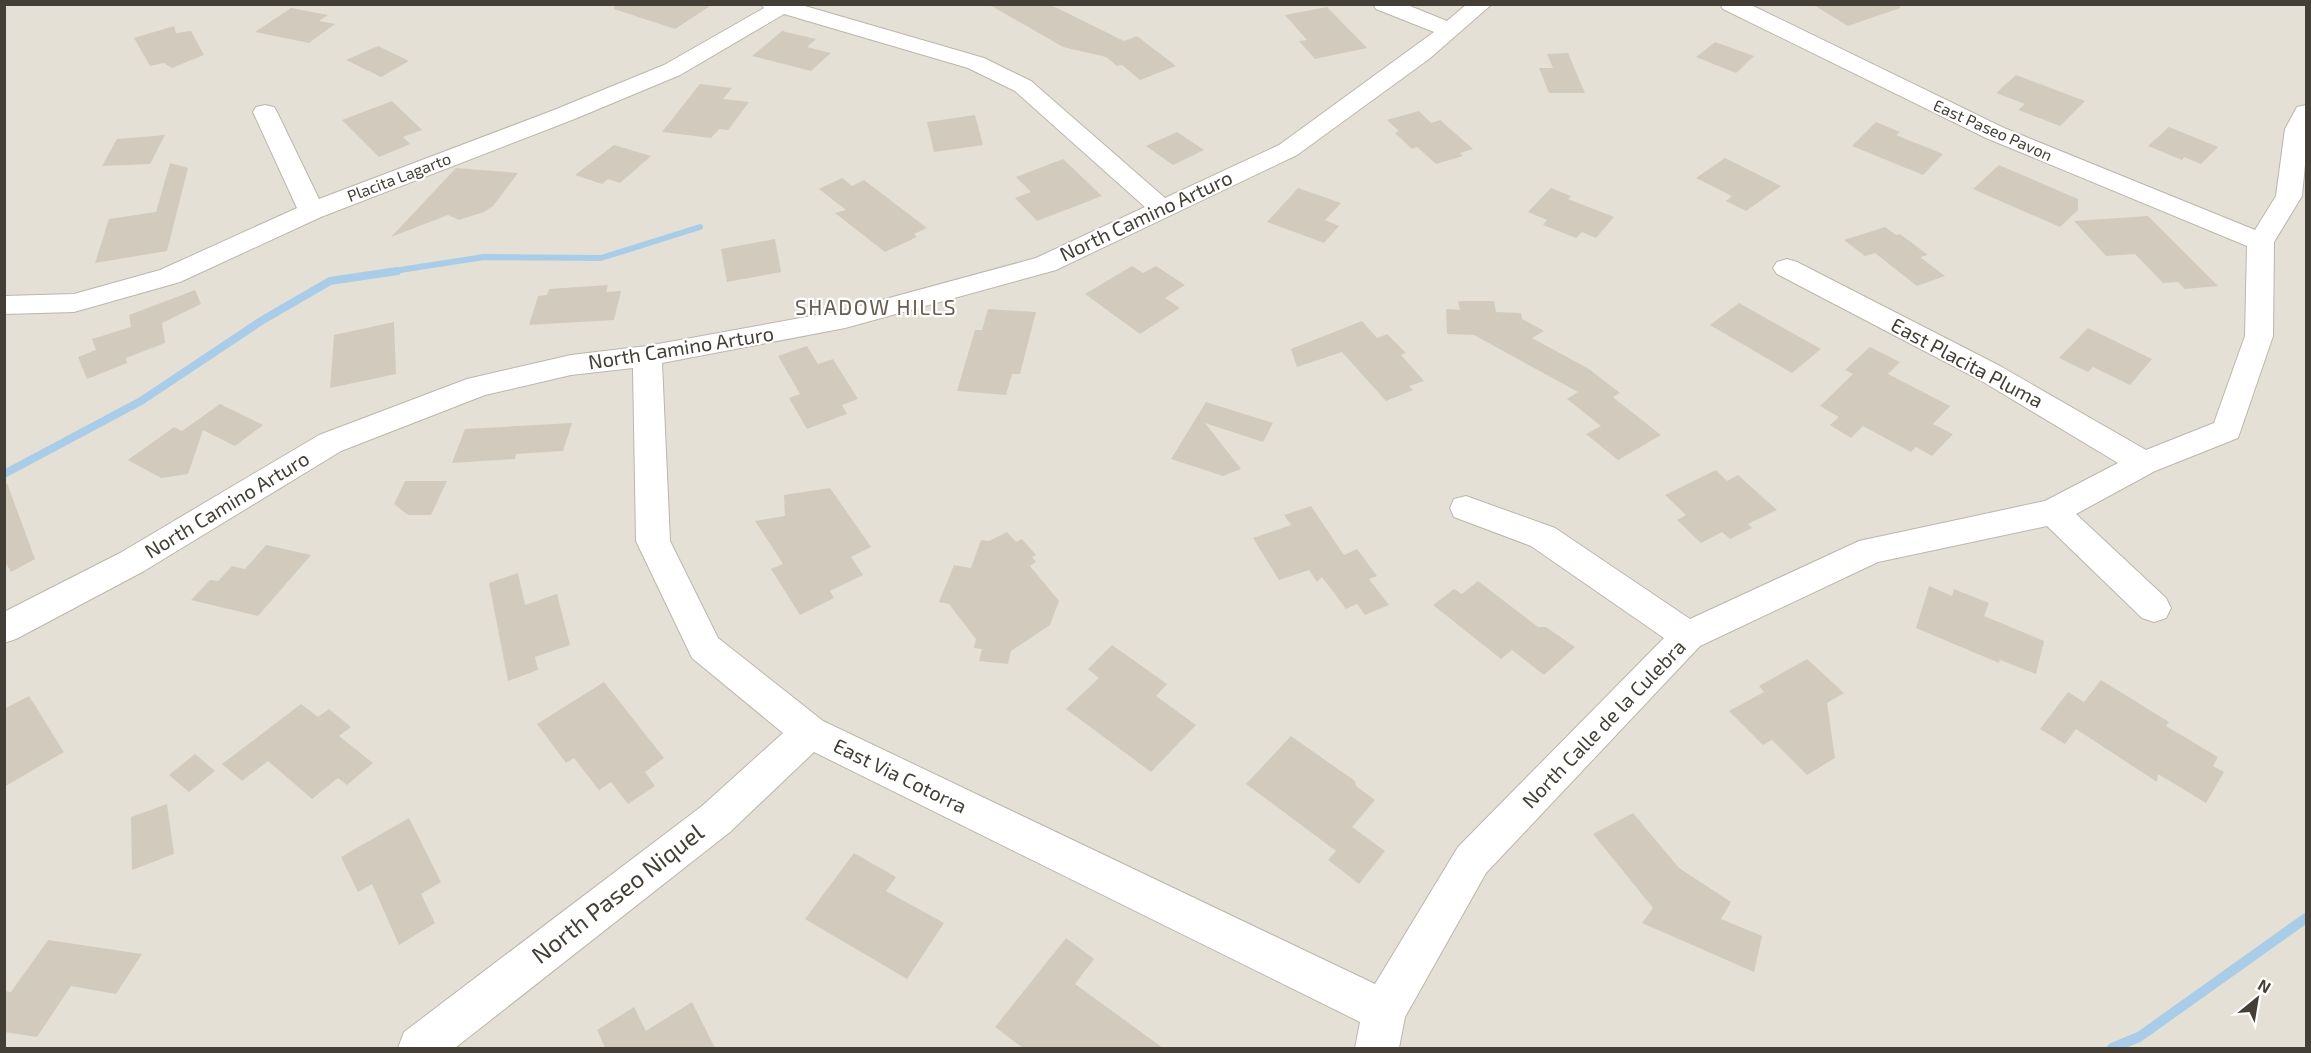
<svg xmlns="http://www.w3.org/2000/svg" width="2311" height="1053" viewBox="0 0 2311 1053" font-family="'Exo 2',sans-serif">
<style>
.residential{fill:#e5e0d5}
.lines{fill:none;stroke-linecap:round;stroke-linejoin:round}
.stream-far2{stroke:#a9cce8;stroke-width:6}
.stream-far1{stroke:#a9cce8;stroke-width:8}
.stream{stroke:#a9cce8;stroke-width:10}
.building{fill:#d2cabd}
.minor-casing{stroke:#bcb6aa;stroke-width:2}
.minor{fill:#fff;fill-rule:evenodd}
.labels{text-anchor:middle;stroke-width:4.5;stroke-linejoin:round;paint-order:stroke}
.far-street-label{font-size:16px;fill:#433f36;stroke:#fff}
.street-label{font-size:20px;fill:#433f36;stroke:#fff}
.neighbourhood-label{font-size:21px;letter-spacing:1.5px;fill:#655d4f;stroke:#fff}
.near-street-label{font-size:24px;fill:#433f36;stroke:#fff}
</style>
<rect width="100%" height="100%" fill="#f1eee7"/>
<rect class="residential" x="5" y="5" width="2301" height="1043"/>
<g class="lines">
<polyline class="stream-far2" points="387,272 484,257 601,258 700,227"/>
<polyline class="stream-far1" points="4,474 141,401 261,321 330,281 397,271"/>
<polyline class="stream" points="2112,1048 2139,1037 2306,918"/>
</g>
<g class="building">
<polygon points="615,4 713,4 675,29 614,9"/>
<polygon points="988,4 1053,6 1124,41 1137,36 1176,66 1140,80 1122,65 1117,66 1106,57 1063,47"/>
<polygon points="1812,4 1899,4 1900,8 1848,26"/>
<polygon points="1327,7 1367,48 1315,59 1299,41 1307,40 1285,15"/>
<polygon points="291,8 328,15 319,21 335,24 309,43 255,32"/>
<polygon points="174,26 176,33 191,31 204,55 172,68 164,63 150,66 134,38"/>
<polygon points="782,31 816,39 807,47 831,53 811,71 752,56"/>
<polygon points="1715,42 1754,56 1736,73 1696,57"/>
<polygon points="378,46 409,61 381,77 346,60"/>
<polygon points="1568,53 1585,93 1549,93 1539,68 1553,68 1547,54"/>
<polygon points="2016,75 2085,101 2060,126 2018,110 2025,104 1996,93"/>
<polygon points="700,84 732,88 723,99 749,102 728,130 719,129 711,138 662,132"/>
<polygon points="392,101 422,130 403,137 410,144 379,157 342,120"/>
<polygon points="1419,111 1431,123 1440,120 1473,149 1460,153 1463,156 1436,164 1417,147 1412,149 1395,133 1399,131 1387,120"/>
<polygon points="975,115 983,145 934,152 927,122"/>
<polygon points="1876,122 1900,132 1896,135 1943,154 1923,175 1852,146"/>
<polygon points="2169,127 2218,147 2201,164 2184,157 2182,160 2148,146"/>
<polygon points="1177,132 1204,150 1173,165 1146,146"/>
<polygon points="165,135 150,164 102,166 117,139"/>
<polygon points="614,145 651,156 620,183 608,179 602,184 575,175"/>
<polygon points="1725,158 1781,186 1746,211 1726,201 1732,196 1696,178"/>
<polygon points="1063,159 1102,196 1037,221 1015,198 1031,192 1016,177"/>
<polygon points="170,163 188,168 167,251 95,263 109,219 156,212"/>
<polygon points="1999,165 2078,199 2078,210 2060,227 1973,189"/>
<polygon points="456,168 518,173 493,206 484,212 459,220 448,215 391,237"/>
<polygon points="842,178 852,186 864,180 927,228 914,234 917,237 885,252 835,213 846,210 819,189"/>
<polygon points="1298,188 1341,203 1325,220 1339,226 1324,243 1267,222"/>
<polygon points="1551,188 1571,196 1568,199 1614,217 1596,238 1582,232 1576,238 1543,225 1547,220 1528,212"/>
<polygon points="2148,216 2218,286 2185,289 2178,282 2163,283 2135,254 2106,256 2074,221"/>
<polygon points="1885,227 1896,235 1900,234 1928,255 1920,257 1945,276 1917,286 1875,253 1865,256 1844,240"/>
<polygon points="775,239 781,272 727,282 721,249"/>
<polygon points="1132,266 1143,273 1156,266 1185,285 1165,298 1180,308 1140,334 1085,294"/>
<polygon points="608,285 606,292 621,291 614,320 529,325 538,296 547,295 549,289"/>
<polygon points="195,290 201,304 162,323 165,343 126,358 127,363 87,379 78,357 96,350 92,339 131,327 129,315"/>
<polygon points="1458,301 1494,301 1496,312 1521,313 1522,319 1544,331 1532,338 1589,369 1620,393 1613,397 1619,402 1661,435 1618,460 1586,434 1601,426 1567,399 1578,392 1474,335 1447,334 1446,309 1460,310"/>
<polygon points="1739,303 1821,349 1792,373 1710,325"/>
<polygon points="988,309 1036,312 1020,374 1012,374 1006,395 957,391 975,330 982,330"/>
<polygon points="1362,321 1377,338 1387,334 1406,353 1401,355 1424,381 1409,386 1413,390 1386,401 1342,352 1297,367 1291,349"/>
<polygon points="394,322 396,374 330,388 334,335"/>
<polygon points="2088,328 2152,359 2130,385 2093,367 2088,372 2059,358"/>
<polygon points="807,346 818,364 833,359 858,399 842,405 847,414 807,429 789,398 800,394 778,356"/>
<polygon points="1870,347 1900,362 1888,374 1950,406 1933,424 1953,434 1932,456 1916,447 1911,452 1863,426 1851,438 1830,425 1839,417 1820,406 1853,374 1845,370"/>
<polygon points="1206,402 1273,423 1263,442 1205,423 1241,469 1223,476 1171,459"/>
<polygon points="220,404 263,425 235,446 203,430 188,474 161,478 128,460 174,427 182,431"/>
<polygon points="572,423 563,451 516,454 515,459 452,463 465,429"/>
<polygon points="1716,470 1727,481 1738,475 1777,510 1748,524 1752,528 1730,539 1722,532 1701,543 1677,520 1686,515 1665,495"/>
<polygon points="405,481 447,481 431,515 408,515 394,504"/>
<polygon points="7,483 35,559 11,572 4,560 4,484"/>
<polygon points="830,488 871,547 851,557 863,575 830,591 834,598 800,615 771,569 783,564 755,521 785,516 784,495"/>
<polygon points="1311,506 1344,555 1357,549 1377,576 1369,579 1389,605 1365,615 1357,604 1346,609 1322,577 1317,582 1309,570 1279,580 1253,538 1291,525 1284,515"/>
<polygon points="1007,532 1016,542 1022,539 1036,555 1032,557 1036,562 1030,566 1059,601 1050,625 1011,651 1008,664 979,661 982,649 974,648 976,639 949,604 939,602 954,565 971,568 981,540 989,541"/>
<polygon points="266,545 311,555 258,616 191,600 210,580 218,581 232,566 245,569"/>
<polygon points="518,573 525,605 557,594 570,645 535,657 538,670 508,681 489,583"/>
<polygon points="1478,581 1538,627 1546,627 1575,647 1544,675 1512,650 1501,659 1433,605 1454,589 1462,594"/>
<polygon points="1929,586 1952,596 1954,589 1989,603 1984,616 2044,641 2036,674 2000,660 1999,663 1916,628"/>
<polygon points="1112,645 1167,684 1156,696 1196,725 1151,772 1066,709 1099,678 1088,669"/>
<polygon points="1807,659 1844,693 1827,703 1835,758 1807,775 1772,740 1763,745 1729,711 1764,692 1759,686"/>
<polygon points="2101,680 2169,722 2166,726 2218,757 2213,766 2224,772 2206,803 2158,774 2157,782 2076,729 2065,744 2040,729 2068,692 2084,702"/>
<polygon points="604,682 664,758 645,772 655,786 628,804 611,782 599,790 574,758 566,763 537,724"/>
<polygon points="29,696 64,752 4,787 4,709"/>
<polygon points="301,704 318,717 329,709 351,727 339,736 373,763 347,785 338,778 312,799 268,761 242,781 222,764"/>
<polygon points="1291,736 1355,781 1356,786 1375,800 1352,827 1385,851 1359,884 1328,860 1336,851 1246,784"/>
<polygon points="195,754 215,771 189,792 169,775"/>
<polygon points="167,804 174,854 132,870 131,817"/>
<polygon points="1633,813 1679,868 1731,902 1721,919 1762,936 1754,972 1642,923 1653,908 1593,834"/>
<polygon points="409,818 441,882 421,894 435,923 399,945 372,884 358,892 341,857"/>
<polygon points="854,853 896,877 886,891 944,923 907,979 805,919"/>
<polygon points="1066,938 1094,959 1075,984 1163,1048 1023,1048 995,1027"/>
<polygon points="48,940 142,954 116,994 71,986 37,1037 4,1032 4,991 11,992"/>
<polygon points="692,1002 715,1048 605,1048 597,1030 634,1007 646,1031"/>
</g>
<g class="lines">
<defs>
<polygon id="minor" points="761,4 798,4 984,58 1031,81 1165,198 1279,145 1434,32 1376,9 1373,4 1405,4 1447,21 1467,4 1492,4 1429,59 1297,155 1056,270 845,328 662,363 670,541 718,638 823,721 1375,984 1458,847 1664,638 1531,546 1454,517 1450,508 1454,499 1466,496 1555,528 1690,619 1859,541 2045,501 2118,463 1980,380 1777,274 1773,268 1777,262 1787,259 1797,262 2000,366 2146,450 2214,423 2245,336 2247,246 1986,138 1723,9 1720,4 1749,4 2004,128 2255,230 2276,196 2285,129 2297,107 2306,105 2306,154 2302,196 2274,242 2273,336 2238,438 2155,471 2076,514 2166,598 2171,608 2166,618 2154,622 2142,618 2047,526 1878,562 1700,646 1486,873 1405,1017 1399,1048 1355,1048 1360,1022 814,752 730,832 455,1048 398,1048 404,1032 702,806 783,733 692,658 636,541 633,368 571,375 485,395 341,451 144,571 16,639 4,643 4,612 120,553 319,435 467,379 571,355 647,346 845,310 1036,258 1145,207 1015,91 968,68 784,14 680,75 572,120 321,217 180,282 74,312 4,314 4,296 74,294 160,270 297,208 253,112 256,107 265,105 274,107 277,112 319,199 554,110 664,65 764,8"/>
</defs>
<use href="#minor" class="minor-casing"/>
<use href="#minor" class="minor"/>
</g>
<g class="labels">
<g class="far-street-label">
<text transform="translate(1993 130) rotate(24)" y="6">East Paseo Pavon</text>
<text transform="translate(399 177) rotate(-21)" y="6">Placita Lagarto</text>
</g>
<g class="street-label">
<text transform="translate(1146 216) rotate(-25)" y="7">North Camino Arturo</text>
<text transform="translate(681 348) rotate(-9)" y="7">North Camino Arturo</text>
<text transform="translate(1967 363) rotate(28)" y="7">East Placita Pluma</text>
<text transform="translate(227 505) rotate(-31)" y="7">North Camino Arturo</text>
<text transform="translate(1604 724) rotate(-46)" y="7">North Calle de la Culebra</text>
<text transform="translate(900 776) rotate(26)" y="7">East Via Cotorra</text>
</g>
<g class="neighbourhood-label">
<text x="876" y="315">SHADOW HILLS</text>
</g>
<g class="near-street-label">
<text transform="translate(618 894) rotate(-38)" y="8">North Paseo Niquel</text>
</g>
</g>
<rect width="2311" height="1053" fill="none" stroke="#433f36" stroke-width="12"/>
<g transform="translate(2257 999) rotate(30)" stroke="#ffffff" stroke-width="4.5" paint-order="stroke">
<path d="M0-4.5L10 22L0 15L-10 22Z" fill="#433f36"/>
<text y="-9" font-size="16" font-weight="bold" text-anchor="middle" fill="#433f36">N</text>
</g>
</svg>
